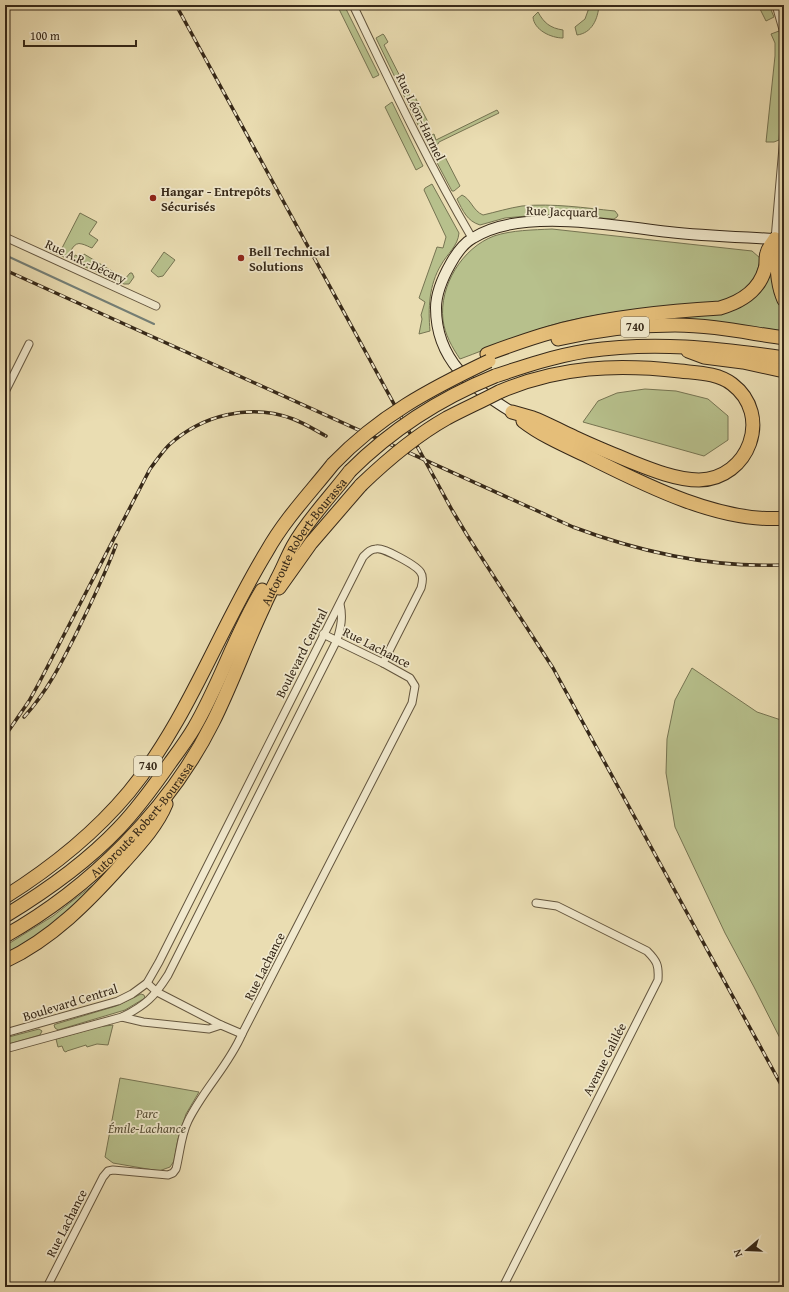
<svg xmlns="http://www.w3.org/2000/svg" width="789" height="1292" viewBox="0 0 789 1292" font-family="'Gentium Book Plus',serif">
<style>
.green{fill:#b7c08c;stroke:#767452}
.lines{fill:none;stroke-linecap:round;stroke-linejoin:round}
.stream{stroke:#747f77;stroke-width:2}
.minor-casing{stroke:#63553e;stroke-width:9}
.secondary-casing{stroke:#362818;stroke-width:12}
.motorway-casing{stroke:#362818;stroke-width:15}
.minor{stroke:#f1e9cd;stroke-width:7}
.secondary{stroke:#f1e9cd;stroke-width:10}
.motorway{stroke:#e5be79;stroke-width:13}
.rail-casing{stroke:#362818;stroke-width:3.5}
.rail{stroke:#f1e9cd;stroke-width:2;stroke-dasharray:6;stroke-linecap:butt}
.motorway-bridge-casing{stroke:#362818;stroke-width:15;stroke-linecap:butt}
.motorway-bridge{stroke:#e5be79;stroke-width:13}
.poi-dot{fill:#8f2418;stroke:#f1e9cd;stroke-width:1.5}
.labels{text-anchor:middle;stroke-width:3.5;stroke-linejoin:round;paint-order:stroke}
.shield{fill:#f1e9cd;stroke:#6e624e;stroke-width:1}
.shield-label{font-size:12px;font-weight:bold;fill:#362818}
.street-label{font-size:13px;fill:#362818;stroke:#f1e9cd}
.poi-label{font-size:13px;font-weight:bold;fill:#362818;stroke:#f1e9cd;text-anchor:start}
.park-label{font-size:13px;font-style:italic;fill:#564e35;stroke:#f1e9cd}
</style>
<rect width="100%" height="100%" fill="#eaddb2"/>
<filter id="stains"><feTurbulence type="fractalNoise" baseFrequency=".005" numOctaves="4"/><feColorMatrix values="0 0 0 0 .2 0 0 0 0 .09 0 0 0 0 .02 0 0 0 .5 -.17"/></filter>
<radialGradient id="worn" r=".72"><stop offset=".6" stop-color="#630" stop-opacity="0"/><stop offset="1" stop-color="#630" stop-opacity=".3"/></radialGradient>
<g class="green">
<polygon points="337,5 344,5 379,75 373,78"/>
<path d="M590,5H599C598,19 592,33 577,35L575,27L585,19Z"/>
<polygon points="758,5 769,5 774,17 766,21"/>
<path d="M538,12C544,23 550,28 563,30V38C551,38 534,30 533,17Z"/>
<path d="M779,31C789,61 781,108 779,140L774,142H766L775,56V43L771,34Z"/>
<polygon points="383,34 384,35 388,42 384,45 411,98 415,97 429,124 420,129 376,38"/>
<polygon points="392,102 423,166 416,170 385,107"/>
<polygon points="497,110 499,113 439,142 438,144 431,148 429,147 425,138 434,134 436,140"/>
<polygon points="441,155 444,155 460,186 454,191 452,191 435,159"/>
<path d="M432,184L459,233C458,246 447,254 441,265C429,285 428,308 430,331L419,334L422,319L421,315L425,302L419,298L437,247L443,248L446,237L424,190L425,188Z"/>
<path d="M462,195C471,199 473,211 483,215C496,212 509,208 522,206C553,203 585,208 615,211L618,215L617,217L614,219L561,215H538L505,218L480,225C467,221 463,211 457,199Z"/>
<path d="M80,213L97,222L89,234L98,240L92,248C89,247 86,245 82,244C73,241 71,253 66,258L50,251L51,246L61,250Z"/>
<path d="M552,229L752,251L760,258C759,271 753,285 742,293C727,305 697,303 677,305C638,309 601,313 563,322C528,331 493,347 460,359C452,347 445,335 443,320C439,286 462,248 494,236C512,230 533,230 552,229Z"/>
<polygon points="164,252 175,260 163,276 158,277 151,271"/>
<polygon points="84,254 125,279 130,273 132,273 134,277 129,284 124,284 72,261 75,255 82,258"/>
<polygon points="770,274 773,274 781,304 784,309 784,332 662,319 725,311"/>
<polygon points="645,389 676,391 708,399 728,416 728,440 704,456 583,422 598,401 617,393"/>
<polygon points="692,668 757,712 784,721 784,1046 754,987 725,933 675,827 666,773 667,739 675,700"/>
<polygon points="93,885 96,888 60,921 5,957 5,946 53,916"/>
<polygon points="141,994 144,995 145,998 125,1010 58,1030 55,1028 54,1025 56,1024 116,1006"/>
<polygon points="113,1025 108,1045 97,1044 87,1047 86,1045 67,1051 66,1052 64,1051 62,1046 58,1047 56,1039 98,1027"/>
<polygon points="39,1029 42,1031 40,1035 5,1045 5,1038"/>
<polygon points="120,1078 199,1092 186,1114 178,1139 174,1161 170,1167 159,1171 113,1163 105,1157"/>
</g>
<g class="lines">
<polyline class="stream" points="5,255 154,324"/>
<defs>
<g id="minor">
<path d="M353,5C391,84 428,163 472,238"/>
<polyline points="776,5 784,33"/>
<polyline points="5,237 156,306"/>
<polyline points="775,239 784,136"/>
<polyline points="5,392 29,344"/>
<polyline points="147,983 157,992 221,1025 242,1034"/>
<polyline points="122,1017 143,1022 209,1029 221,1025"/>
<path d="M5,1033L118,1001L132,994L147,983L159,962L363,557C367,553 370,549 376,549C383,547 418,566 421,573C424,577 422,584 421,588L383,663"/>
<path d="M5,1049L122,1017C146,1005 154,997 168,975L337,640C341,627 343,617 340,604"/>
<path d="M47,1287L103,1177L108,1171L113,1170L168,1175L173,1173L176,1169C180,1153 181,1135 188,1121C203,1090 229,1065 242,1034L412,703L415,686L410,678L383,663L323,634"/>
<path d="M503,1287L658,980C659,965 657,961 647,951L557,906L536,903"/>
</g>
<path id="secondary" d="M512,412C472,388 436,360 436,308C436,292 443,277 451,263C456,254 464,243 473,238C522,207 614,226 669,232C704,236 740,237 775,239L784,241"/>
<g id="motorway">
<path d="M775,239C778,259 775,280 784,300"/>
<path d="M558,339C596,330 636,325 675,325C712,325 748,333 784,338"/>
<polyline points="688,351 704,357 743,362 784,371"/>
<path d="M487,354C514,344 541,334 568,328C618,316 669,311 720,308C741,302 759,291 765,269C767,264 765,258 767,253C768,248 772,243 775,239"/>
<path d="M495,376C525,366 555,356 586,351C654,341 717,348 784,358"/>
<path d="M499,392C559,366 617,364 680,371C698,373 718,373 732,384C773,415 749,479 699,480C677,480 652,470 632,462C613,454 593,446 574,437C560,431 547,423 533,418C526,416 519,414 512,412"/>
<path d="M523,421C541,435 564,445 585,455C641,483 720,524 784,518"/>
<polyline points="279,588 311,543 361,485"/>
<path d="M5,897C51,868 94,834 129,792C188,720 219,629 267,551C285,519 310,493 333,464"/>
<path d="M5,916C46,891 86,863 119,828C138,808 154,786 170,763C178,752 187,740 194,728C220,684 235,634 262,590"/>
<path id="s1" d="M5,936C90,888 169,810 213,722C232,684 246,644 264,606C268,596 273,588 277,579C283,568 287,557 293,546C308,519 331,496 350,471"/>
<path d="M5,961C52,939 89,901 123,863C139,845 157,826 166,804"/>
</g>
</defs>
<use href="#minor" class="minor-casing"/>
<use href="#secondary" class="secondary-casing"/>
<use href="#motorway" class="motorway-casing"/>
<use href="#minor" class="minor"/>
<use href="#secondary" class="secondary"/>
<use href="#motorway" class="motorway"/>
<defs>
<g id="rail">
<polyline points="176,5 452,510 467,535 553,668 784,1090"/>
<path d="M5,270L573,527C640,552 711,568 784,565"/>
<path d="M24,717C47,692 62,662 77,632C91,603 105,575 116,545"/>
<path d="M5,736L29,701L39,683L150,469C156,461 162,452 169,445C202,415 250,403 293,419C304,423 315,430 326,436"/>
</g>
</defs>
<use href="#rail" class="rail-casing"/>
<use href="#rail" class="rail"/>
<defs>
<g id="motorway-bridge">
<path d="M333,464C379,416 430,389 489,361"/>
<path d="M350,471C391,430 441,398 495,376"/>
<path d="M361,485C387,460 415,436 447,418C464,409 482,401 499,392"/>
</g>
</defs>
<use href="#motorway-bridge" class="motorway-bridge-casing"/>
<use href="#motorway-bridge" class="motorway-bridge"/>
</g>
<g class="poi-dot">
<circle cx="153" cy="198" r="4"/>
<circle cx="241" cy="258" r="4"/>
</g>
<g class="labels">
<g class="shield">
<rect x="621" y="317" width="28" height="20" rx="3"/>
<rect x="134" y="756" width="28" height="20" rx="3"/>
</g>
<g class="shield-label">
<text x="635" y="331">740</text>
<text x="148" y="770">740</text>
</g>
<g class="street-label">
<text transform="translate(421 117) rotate(64)" y="5">Rue Léon-Harmel</text>
<text transform="translate(562 211) rotate(2)" y="5">Rue Jacquard</text>
<text transform="translate(86 261) rotate(25)" y="5">Rue A.R.-Décary</text>
<text dy="5" stroke="none"><textPath href="#s1" startOffset="505">Autoroute Robert-Bourassa</textPath></text>
<text transform="translate(377 647) rotate(27)" y="5">Rue Lachance</text>
<text transform="translate(301 653) rotate(-63)" y="5">Boulevard Central</text>
<text dy="5" stroke="none"><textPath href="#s1" startOffset="181">Autoroute Robert-Bourassa</textPath></text>
<text transform="translate(264 966) rotate(-63)" y="5">Rue Lachance</text>
<text transform="translate(70 1002) rotate(-17)" y="5">Boulevard Central</text>
<text transform="translate(604 1059) rotate(-63)" y="5">Avenue Galilée</text>
<text transform="translate(66 1223) rotate(-63)" y="5">Rue Lachance</text>
</g>
<g class="poi-label">
<text x="161" y="196">Hangar - Entrepôts<tspan x="161" dy="15">Sécurisés</tspan></text>
<text x="249" y="256">Bell Technical<tspan x="249" dy="15">Solutions</tspan></text>
</g>
<g class="park-label">
<text x="147" y="1118">Parc<tspan x="147" dy="15">Émile-Lachance</tspan></text>
</g>
</g>
<rect width="789" height="1292" fill="none" stroke="#eaddb2" stroke-width="20"/>
<rect x="6" y="6" width="777" height="1280" fill="none" stroke="#362818" stroke-width="2"/>
<rect x="10" y="10" width="769" height="1272" fill="none" stroke="#362818"/>
<g transform="translate(747 1250) rotate(251)" stroke="#f1e9cd" stroke-width="3" paint-order="stroke">
<path d="M0-3L7 15L0 10L-7 15Z" fill="#362818"/>
<text y="-6" font-size="11" font-weight="bold" text-anchor="middle" fill="#362818">N</text>
</g>
<path d="M24 40v6h112v-6" fill="none" stroke="#362818" stroke-width="2"/>
<text x="30" y="40" font-size="12" fill="#362818" stroke="#f1e9cd" stroke-width="3" paint-order="stroke">100 m</text>
<rect width="100%" height="100%" filter="url(#stains)"/>
<rect width="100%" height="100%" fill="url(#worn)"/>
</svg>
